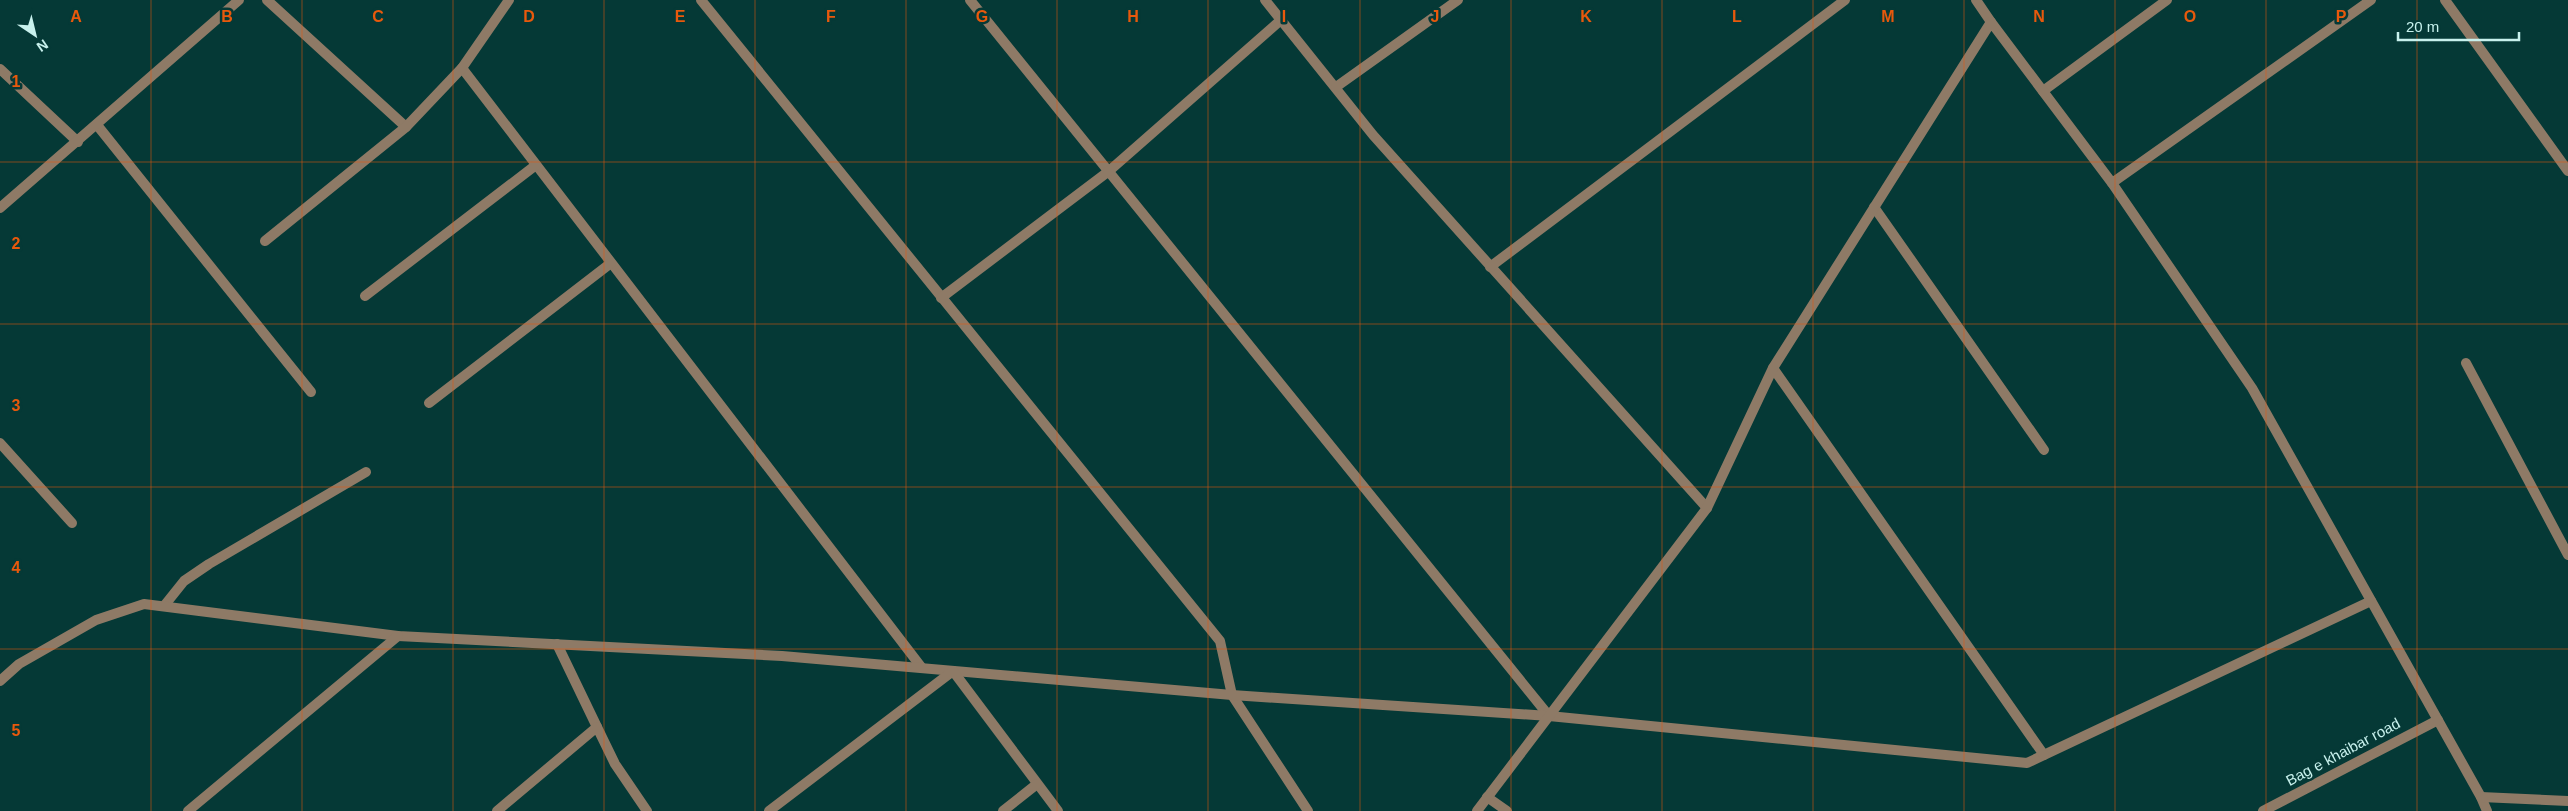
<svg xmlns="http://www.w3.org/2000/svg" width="2568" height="811" viewBox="0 0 2568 811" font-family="Arial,sans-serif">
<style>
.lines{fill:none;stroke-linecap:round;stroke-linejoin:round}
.street{stroke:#8e7a66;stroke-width:10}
.grid{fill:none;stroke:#e8590c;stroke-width:1;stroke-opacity:0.55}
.labels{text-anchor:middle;stroke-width:5;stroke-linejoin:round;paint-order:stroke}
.street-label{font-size:15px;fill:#c8f1ed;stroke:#053936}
.grid-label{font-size:16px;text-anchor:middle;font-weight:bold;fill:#e8590c;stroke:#053936;stroke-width:5;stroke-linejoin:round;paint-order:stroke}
</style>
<rect width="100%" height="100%" fill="#053936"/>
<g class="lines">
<g class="street">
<polyline points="267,0 406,127"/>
<polyline points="701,0 1220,641 1232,695 1308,811"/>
<polyline points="970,0 1549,716 2027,763 2371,601"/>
<polyline points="1265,0 1373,135 1707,508"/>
<polyline points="1976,0 1991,22"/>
<polyline points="2445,0 2568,171"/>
<polyline points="462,68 922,668"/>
<polyline points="0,69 78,142"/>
<polyline points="1336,87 1458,0"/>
<polyline points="2043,91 2167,0"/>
<polyline points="97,125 311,392"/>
<polyline points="2112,183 2252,388 2481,797 2487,811"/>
<polyline points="1874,207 2044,450"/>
<polyline points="0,208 239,0"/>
<polyline points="265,241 406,127 462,68 509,0"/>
<polyline points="1490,267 1845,0"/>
<polyline points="365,296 536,165"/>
<polyline points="941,298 1109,171 1282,19"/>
<polyline points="2466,363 2568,555"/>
<polyline points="1773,368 2044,755"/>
<polyline points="429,403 611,263"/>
<polyline points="0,443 72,523"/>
<polyline points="164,606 184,581 209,564 366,472"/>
<polyline points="557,644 597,727"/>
<polyline points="0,681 19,664 96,620 144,604 398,636 782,656 1232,695 1549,716"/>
<polyline points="1487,797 1507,811"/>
<polyline points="2481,797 2568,801"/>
<polyline points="188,811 398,636"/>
<polyline points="497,811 597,727 615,764 647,811"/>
<polyline points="769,811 953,671 1058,811"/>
<polyline points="1003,811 1037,784"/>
<polyline points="1477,811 1707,508 1773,368 1991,22 2112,183 2371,0"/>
<polyline points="2263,811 2438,720"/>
</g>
</g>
<path class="grid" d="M151,0V811M302,0V811M453,0V811M604,0V811M755,0V811M906,0V811M1057,0V811M1208,0V811M1360,0V811M1511,0V811M1662,0V811M1813,0V811M1964,0V811M2115,0V811M2266,0V811M2417,0V811M0,162H2568M0,324H2568M0,487H2568M0,649H2568"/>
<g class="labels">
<g class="street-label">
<text transform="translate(2343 752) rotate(-28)" y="5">Bag e khaibar road</text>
</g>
</g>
<g class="grid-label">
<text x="76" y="22">A</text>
<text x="227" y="22">B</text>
<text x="378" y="22">C</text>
<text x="529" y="22">D</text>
<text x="680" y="22">E</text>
<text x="831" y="22">F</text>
<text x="982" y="22">G</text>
<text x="1133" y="22">H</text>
<text x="1284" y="22">I</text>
<text x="1435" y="22">J</text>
<text x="1586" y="22">K</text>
<text x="1737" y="22">L</text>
<text x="1888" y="22">M</text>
<text x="2039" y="22">N</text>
<text x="2190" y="22">O</text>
<text x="2341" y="22">P</text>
<text x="16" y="87">1</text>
<text x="16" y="249">2</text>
<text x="16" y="411">3</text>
<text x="16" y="573">4</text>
<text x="16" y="736">5</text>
</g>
<g transform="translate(35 35) rotate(145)" stroke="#053936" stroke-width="4" paint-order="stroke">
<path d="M0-4L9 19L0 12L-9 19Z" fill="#c8f1ed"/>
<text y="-8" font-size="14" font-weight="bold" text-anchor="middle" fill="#c8f1ed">N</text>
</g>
<path d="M2398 32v8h121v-8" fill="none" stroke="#c8f1ed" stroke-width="2.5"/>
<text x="2406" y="32" font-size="15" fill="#c8f1ed" stroke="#053936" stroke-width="4" paint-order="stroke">20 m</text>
</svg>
